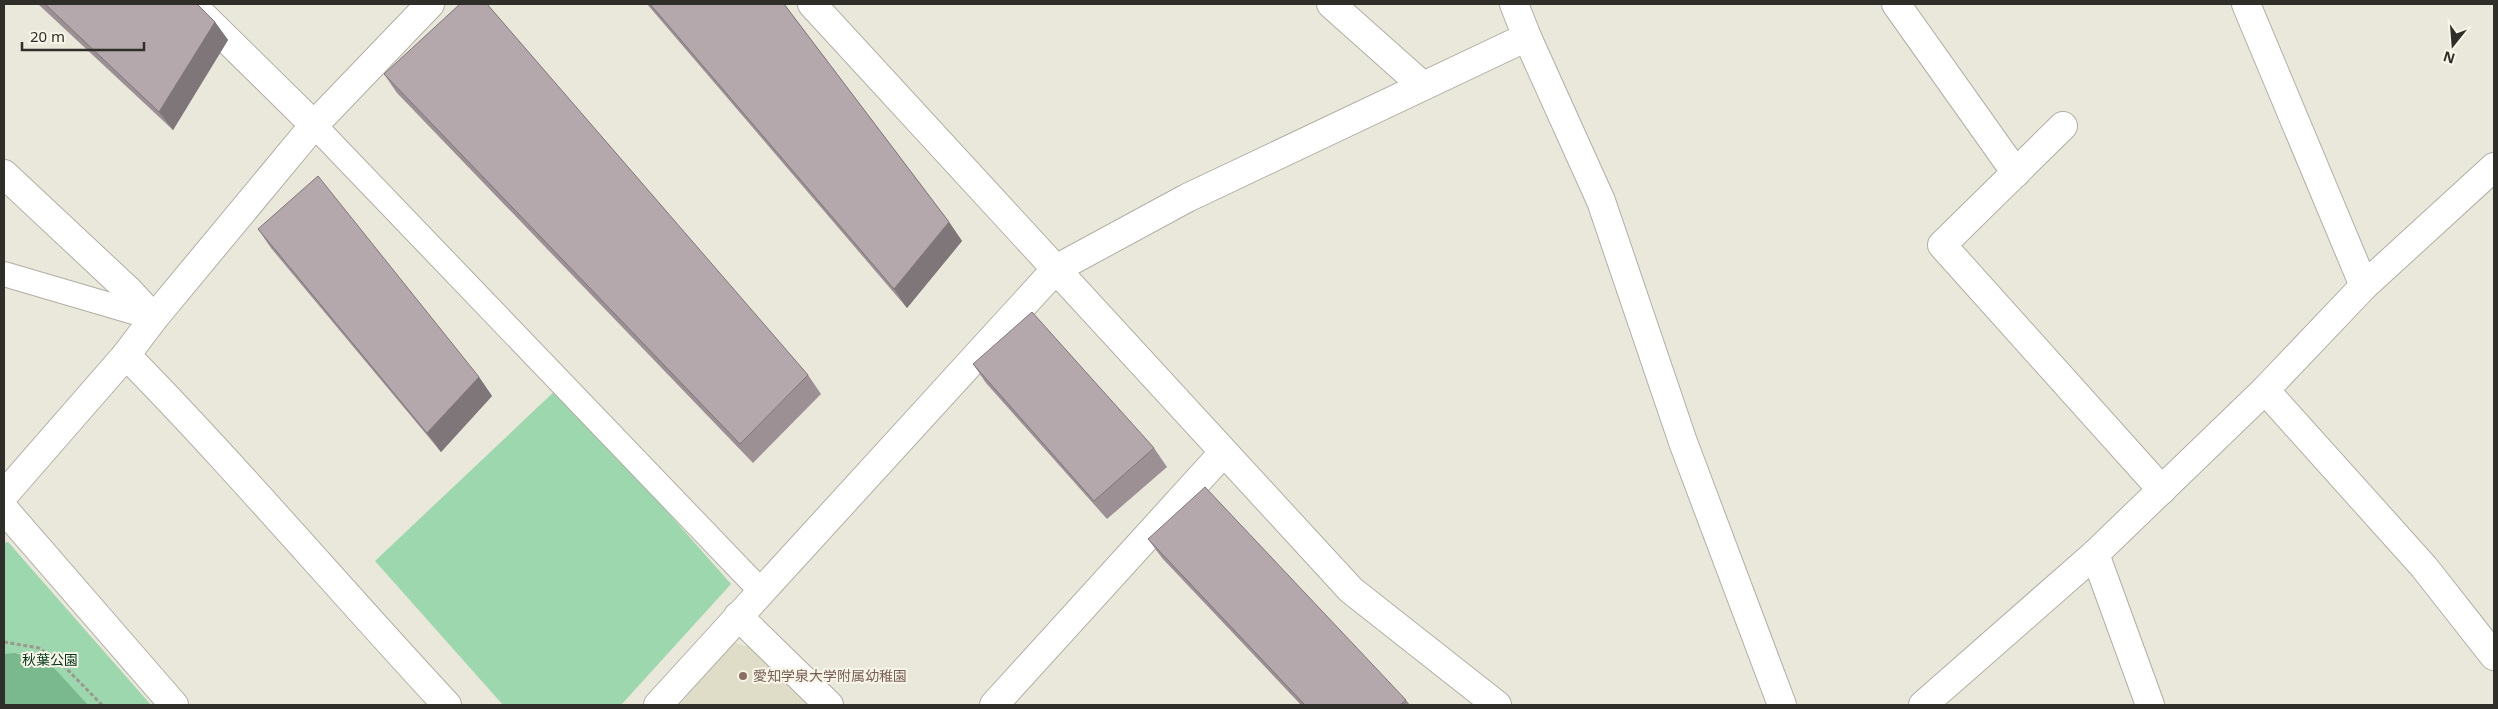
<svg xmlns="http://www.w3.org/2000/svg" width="2498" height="709" viewBox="0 0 2498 709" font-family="'Noto Sans','Noto Sans JP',sans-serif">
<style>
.built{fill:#dfdcc8}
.green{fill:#9cd7ae}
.forest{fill:#7ab88e}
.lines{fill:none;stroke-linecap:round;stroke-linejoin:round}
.lane-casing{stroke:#b1afa3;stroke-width:26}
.street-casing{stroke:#b1afa3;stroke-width:30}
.secondary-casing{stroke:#b1afa3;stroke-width:30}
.path{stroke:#9b988f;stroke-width:3;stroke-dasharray:4 2.5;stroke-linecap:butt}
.lane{stroke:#fff;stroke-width:24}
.street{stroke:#fff;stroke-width:28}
.secondary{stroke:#fff;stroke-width:28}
.wall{fill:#9c9095}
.shaded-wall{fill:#7f7679}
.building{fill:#b5a8ad;stroke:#7f7679}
.education-dot{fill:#8d6e63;stroke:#f7f5e8;stroke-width:2}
.labels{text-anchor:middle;stroke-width:4;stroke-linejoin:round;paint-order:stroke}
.park-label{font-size:14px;fill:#05371c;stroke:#f7f5e8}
.education-label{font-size:14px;fill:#785e54;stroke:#f7f5e8;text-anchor:start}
</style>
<rect width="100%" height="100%" fill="#eae7db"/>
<polygon class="built" points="734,643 753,648 809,705 679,705"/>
<g class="green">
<polygon points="558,388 731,584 621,705 503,705 375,561"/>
<polygon points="8,542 151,705 4,705 4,543"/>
</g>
<polygon class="forest" points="15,653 54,668 88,705 4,705 4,654"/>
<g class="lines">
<defs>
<g id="lane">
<polyline points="314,125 761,591"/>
<polyline points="4,274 154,318"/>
</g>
<g id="street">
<polyline points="191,4 314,125"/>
<polyline points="812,4 1351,590 1497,705"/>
<polyline points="1331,4 1423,86"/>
<polyline points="1896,4 2016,173"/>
<polyline points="2246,4 2364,286"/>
<polyline points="2063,126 1942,245 2162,490"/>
<polyline points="4,174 129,291 154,318"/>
<path d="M126,355C237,468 339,589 447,705"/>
<polyline points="2265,390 2424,567 2494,656"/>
<polyline points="4,495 126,355 154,318 314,125 430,4"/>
<polyline points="2095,554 2150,705"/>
<polyline points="738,616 829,705"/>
<polyline points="658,705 1056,269 1187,198 1527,37"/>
<polyline points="994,705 1223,453"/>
</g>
<g id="secondary">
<polyline points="1514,4 1527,37 1601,201 1683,442 1782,705"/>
<polyline points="4,509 174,705"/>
<polyline points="1923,705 2095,554 2265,390 2364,286 2494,167"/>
</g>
</defs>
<use href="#lane" class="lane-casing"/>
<use href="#street" class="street-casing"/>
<use href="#secondary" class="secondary-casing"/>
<polyline class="path" points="4,642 39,648 61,663 102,705"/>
<use href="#lane" class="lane"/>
<use href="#street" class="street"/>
<use href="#secondary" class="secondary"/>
</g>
<g class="wall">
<polygon points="38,4 197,4 215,22 228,40 173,130"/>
<polygon points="647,4 784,4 949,222 962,241 907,308"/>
<polygon points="384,74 808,375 821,394 753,463 397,93"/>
<polygon points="258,229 479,377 492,396 441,452 271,248"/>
<polygon points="973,364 1154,448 1167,467 1107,519 986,383"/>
<polygon points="1148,539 1406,700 1410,705 1301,705 1162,558"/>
</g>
<g class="shaded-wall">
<polygon points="215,22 228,40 173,130 159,112"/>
<polygon points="949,222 962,241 907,308 894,289"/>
<polygon points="479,377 492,396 441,452 427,433"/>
</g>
<g class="building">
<polygon points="45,4 197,4 215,22 159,112"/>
<polygon points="460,4 487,4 808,375 740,444 384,74"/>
<polygon points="650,4 784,4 949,222 894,289"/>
<polygon points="318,176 479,377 427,433 258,229"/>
<polygon points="1032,312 1154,448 1094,501 973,364"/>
<polygon points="1205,487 1406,700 1400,705 1305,705 1148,539"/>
</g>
<circle class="education-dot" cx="743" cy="676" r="5"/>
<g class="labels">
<g class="park-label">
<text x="50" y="665">秋葉公園</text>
</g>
<g class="education-label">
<text x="753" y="681">愛知学泉大学附属幼稚園</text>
</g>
</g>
<rect width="2498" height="709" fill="none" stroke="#2f2e29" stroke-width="10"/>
<g transform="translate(2453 45) rotate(197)" stroke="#f7f5e8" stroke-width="4" paint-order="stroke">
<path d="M0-4L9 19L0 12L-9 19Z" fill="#2f2e29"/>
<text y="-8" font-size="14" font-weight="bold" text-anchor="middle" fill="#2f2e29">N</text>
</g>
<path d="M22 42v8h122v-8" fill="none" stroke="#2f2e29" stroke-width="2.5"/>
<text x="30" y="42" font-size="15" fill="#2f2e29" stroke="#f7f5e8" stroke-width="4" paint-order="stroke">20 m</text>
</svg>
